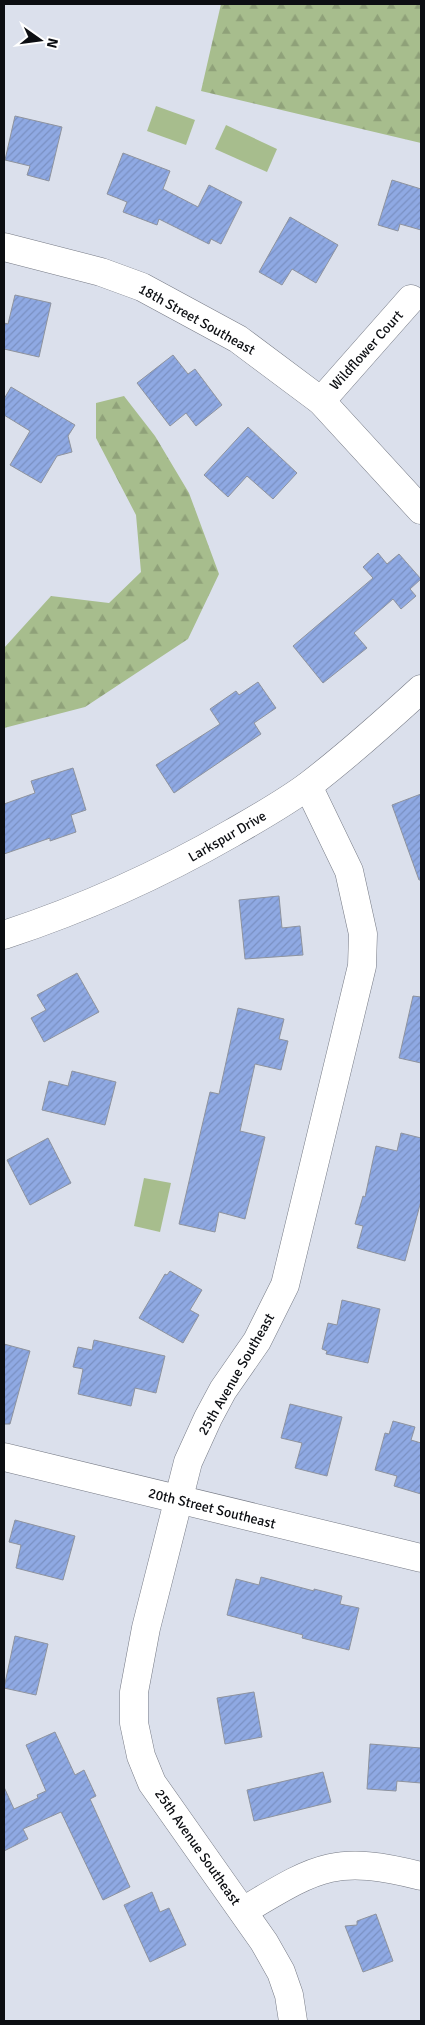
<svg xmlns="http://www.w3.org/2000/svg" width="425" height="2025" viewBox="0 0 425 2025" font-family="Signika,sans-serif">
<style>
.green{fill:#a7bd8d}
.forest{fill:url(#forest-firs)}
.building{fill:url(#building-hatch);stroke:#8e939e}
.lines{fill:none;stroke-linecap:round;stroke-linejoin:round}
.minor-casing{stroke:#767a85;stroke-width:29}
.minor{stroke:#fff;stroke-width:28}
.labels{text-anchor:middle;stroke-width:4;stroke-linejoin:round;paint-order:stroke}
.street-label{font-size:14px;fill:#0c0e12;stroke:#fff}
</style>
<defs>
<pattern id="forest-firs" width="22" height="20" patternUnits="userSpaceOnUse" patternTransform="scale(1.25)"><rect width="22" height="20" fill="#a7bd8d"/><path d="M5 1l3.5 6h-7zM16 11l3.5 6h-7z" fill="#8fa179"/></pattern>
<pattern id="building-hatch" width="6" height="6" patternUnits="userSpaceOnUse" patternTransform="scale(1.25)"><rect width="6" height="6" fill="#8fa9e3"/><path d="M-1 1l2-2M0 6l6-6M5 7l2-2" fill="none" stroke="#7a90c2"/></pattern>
</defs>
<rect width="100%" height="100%" fill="#dbe0ec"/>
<g class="green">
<polygon points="156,106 195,120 186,145 147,131"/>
<polygon points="226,125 277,149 267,172 215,149"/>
<polygon points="144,1178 171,1183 160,1232 134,1226"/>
</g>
<g class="forest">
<polygon points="221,4 421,4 421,143 201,91"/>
<polygon points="124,396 155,436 189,493 219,574 188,639 85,707 4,728 4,648 51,596 109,603 141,572 136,515 96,438 96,403"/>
</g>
<g class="building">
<polygon points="15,116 62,127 49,181 27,175 30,166 5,160"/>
<polygon points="123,153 170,171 163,189 198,207 209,185 242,202 221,244 211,239 209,244 159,219 157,225 123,212 127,202 107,194"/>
<polygon points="392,180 421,189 421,230 400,224 398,231 378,225"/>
<polygon points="290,217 338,245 316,283 292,269 282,285 259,272"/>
<polygon points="15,295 51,303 39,357 4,349 4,323 8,324"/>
<polygon points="173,355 188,374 195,369 222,405 196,426 186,413 170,426 137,383"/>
<polygon points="11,387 75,425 68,436 72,452 57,456 41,483 10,465 30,431 4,415 4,399"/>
<polygon points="248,427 297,473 273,499 247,476 228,497 204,475"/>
<polygon points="378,553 387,564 399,554 421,579 410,589 416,596 401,609 393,599 354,633 367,648 323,683 293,646 373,578 363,567"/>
<polygon points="258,682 276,708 254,723 261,734 174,793 156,765 220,724 210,709 236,691 239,695"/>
<polygon points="73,768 86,810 71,815 76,832 50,841 50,838 4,854 4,804 35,793 31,781"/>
<polygon points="421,794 421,880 419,880 392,805"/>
<polygon points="279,896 282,928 300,926 303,955 245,959 239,900"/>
<polygon points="77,973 99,1012 44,1042 31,1018 46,1010 37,995"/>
<polygon points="413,996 421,997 421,1063 399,1058"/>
<polygon points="238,1008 284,1019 279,1039 288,1041 281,1070 255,1064 240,1131 265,1137 245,1219 219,1212 215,1232 179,1224 210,1092 219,1094"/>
<polygon points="72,1071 116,1082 105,1125 42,1110 49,1081 68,1086"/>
<polygon points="401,1133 421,1138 421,1201 405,1261 357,1248 363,1226 355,1224 363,1196 365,1197 376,1146 397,1151"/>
<polygon points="48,1138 71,1183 30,1205 7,1160"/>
<polygon points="170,1271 202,1290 190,1310 199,1315 183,1343 139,1318 165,1274 167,1275"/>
<polygon points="342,1300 380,1309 368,1363 326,1354 327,1351 322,1349 328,1323 337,1325"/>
<polygon points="94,1340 165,1356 156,1393 135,1388 131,1406 78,1394 83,1369 73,1367 78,1347 92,1350"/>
<polygon points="4,1344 30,1351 10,1424 4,1424"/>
<polygon points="290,1404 342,1417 327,1476 295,1468 302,1443 281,1438"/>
<polygon points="393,1421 415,1427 411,1440 421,1443 421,1494 394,1486 397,1476 375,1470 385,1433 389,1434"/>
<polygon points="15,1520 75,1536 63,1580 16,1568 21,1545 9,1542"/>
<polygon points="261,1577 314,1591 314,1589 342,1596 340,1604 359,1608 349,1650 302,1638 303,1635 227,1615 236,1579 259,1585"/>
<polygon points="15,1636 48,1644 36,1695 4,1688"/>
<polygon points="254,1692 262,1737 225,1744 217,1698"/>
<polygon points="55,1732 75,1775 84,1770 96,1796 90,1799 130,1887 103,1900 61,1812 23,1829 28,1839 4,1851 4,1787 14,1809 38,1798 37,1795 46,1791 26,1745"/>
<polygon points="370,1744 421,1748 421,1783 397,1781 396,1791 367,1789"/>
<polygon points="323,1772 331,1802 254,1821 247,1790"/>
<polygon points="152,1892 160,1912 169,1908 186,1945 150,1962 124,1905"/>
<polygon points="376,1914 393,1961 363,1972 345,1926 357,1925 357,1921"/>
</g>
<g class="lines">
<defs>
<g id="minor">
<polyline points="4,247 101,272 142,287 238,339 321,401 421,510"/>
<polyline points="321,401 411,299"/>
<path d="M4,935C83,909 159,875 232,833C258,818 285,803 309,785C348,755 385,722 421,689"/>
<polyline points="4,1457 421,1558"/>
<path d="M243,1911C317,1867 334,1854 421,1876"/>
<polyline points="293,2021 289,1995 281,1972 264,1942 152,1783 141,1756 134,1723 134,1692 146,1628 188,1462 208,1418 223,1390 257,1341 285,1285 362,966 363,934 349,871 308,786"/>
</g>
</defs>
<use href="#minor" class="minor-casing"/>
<use href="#minor" class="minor"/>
</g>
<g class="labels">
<g class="street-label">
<text transform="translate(197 319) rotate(29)" y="5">18th Street Southeast</text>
<text transform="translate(366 350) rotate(-48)" y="5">Wildflower Court</text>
<text transform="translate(227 836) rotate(-30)" y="5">Larkspur Drive</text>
<text transform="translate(236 1374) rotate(-60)" y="5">25th Avenue Southeast</text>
<text transform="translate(212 1508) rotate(14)" y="5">20th Street Southeast</text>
<text transform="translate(198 1847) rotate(55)" y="5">25th Avenue Southeast</text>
</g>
</g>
<rect width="425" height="2025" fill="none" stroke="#0c0e12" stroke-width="10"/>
<g transform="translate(40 40) rotate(104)" stroke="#ffffff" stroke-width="4" paint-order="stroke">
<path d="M0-4L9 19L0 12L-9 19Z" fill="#0c0e12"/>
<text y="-8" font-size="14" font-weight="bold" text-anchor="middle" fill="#0c0e12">N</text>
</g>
</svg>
